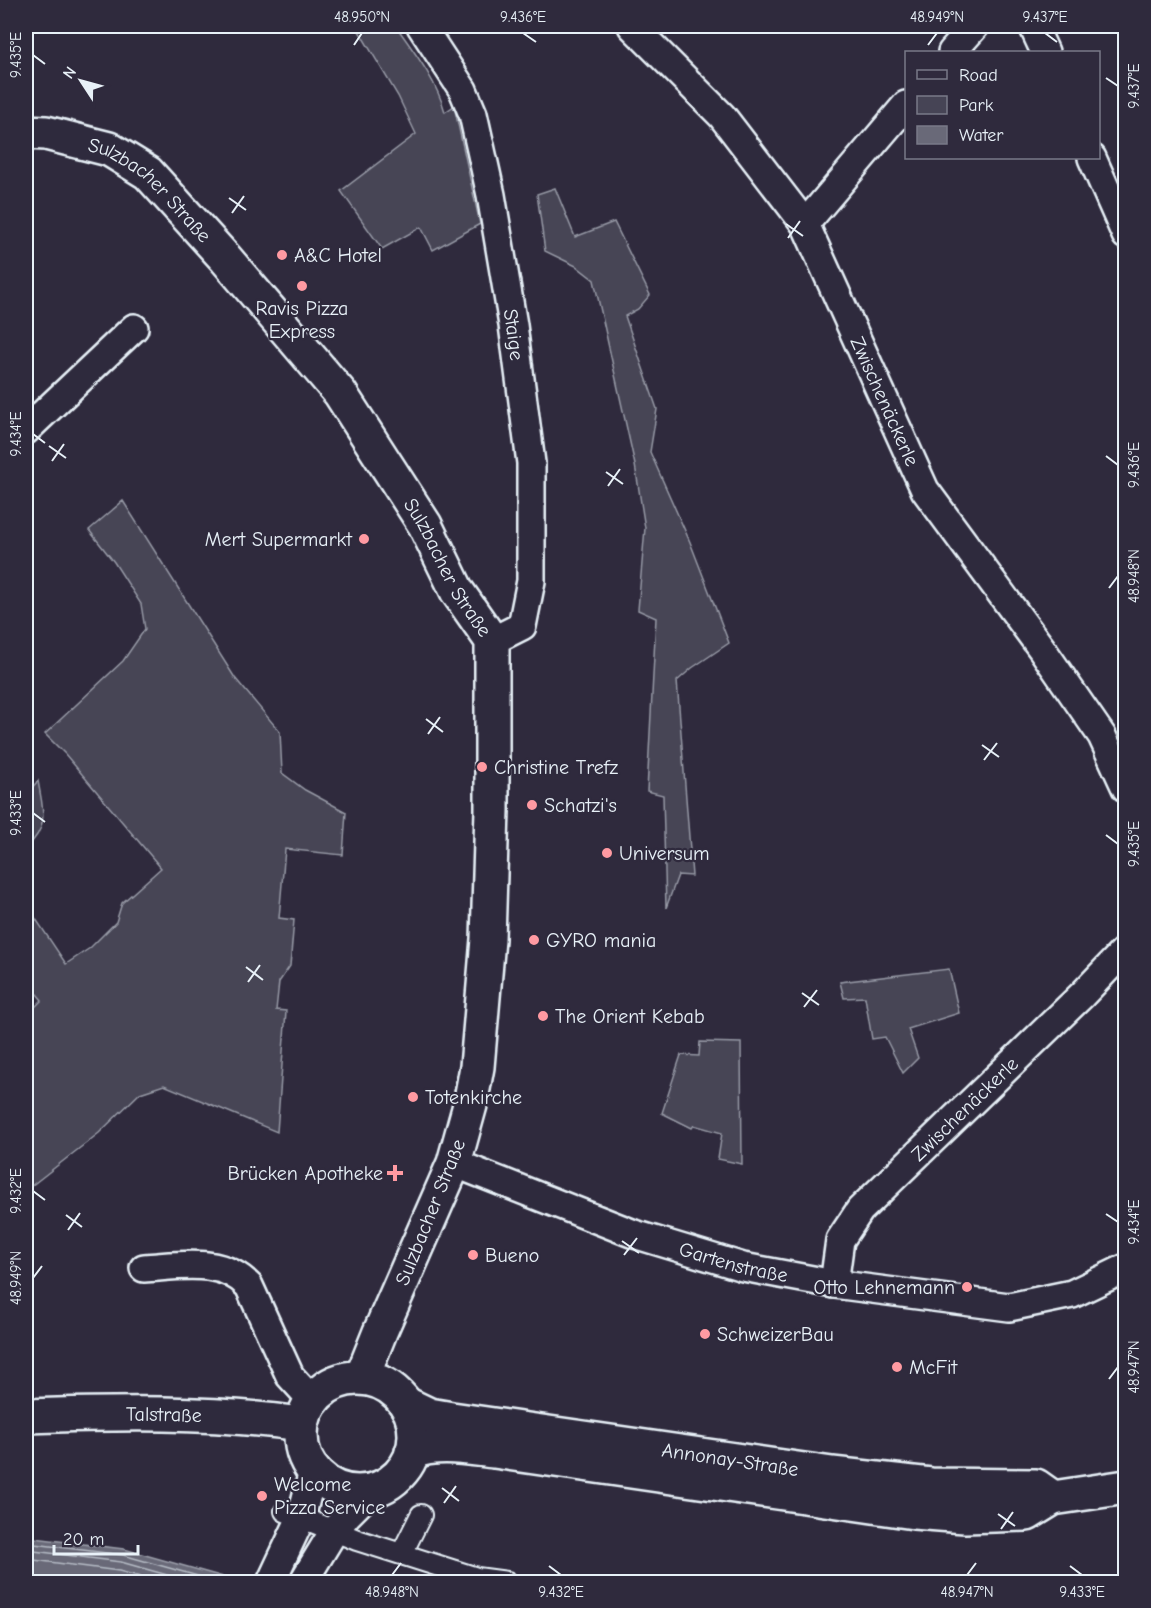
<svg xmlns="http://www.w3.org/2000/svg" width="1151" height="1608" viewBox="0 0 1151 1608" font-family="'Comic Neue',sans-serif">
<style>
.green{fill:#464455;stroke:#979aa6;stroke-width:1.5}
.water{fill:#696978;stroke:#9c9fab;stroke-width:1.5}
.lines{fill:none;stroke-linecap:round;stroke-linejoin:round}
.shore{stroke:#b5bbc5;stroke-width:1.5}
.pedestrian-casing{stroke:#e8f1f8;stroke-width:24}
.minor-casing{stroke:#e8f1f8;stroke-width:32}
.tertiary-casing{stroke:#e8f1f8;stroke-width:38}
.pedestrian{stroke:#2f2a3d;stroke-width:20}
.minor{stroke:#2f2a3d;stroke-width:27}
.tertiary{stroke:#2f2a3d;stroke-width:33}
.ticks{fill:none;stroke:#e8f1f8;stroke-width:2}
.poi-dot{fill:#ff9aa2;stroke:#2f2a3d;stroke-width:2}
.labels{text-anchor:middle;stroke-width:4.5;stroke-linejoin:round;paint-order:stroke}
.street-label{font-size:20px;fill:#e8f1f8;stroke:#2f2a3d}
.poi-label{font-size:20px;fill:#e8f1f8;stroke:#2f2a3d;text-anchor:start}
.neatline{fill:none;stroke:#e8f1f8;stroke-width:2}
.ticks-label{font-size:15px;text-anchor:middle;fill:#e8f1f8}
</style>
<rect width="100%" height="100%" fill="#2f2a3d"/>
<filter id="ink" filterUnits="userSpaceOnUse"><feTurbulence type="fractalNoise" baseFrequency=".0167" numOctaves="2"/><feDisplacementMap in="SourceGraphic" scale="12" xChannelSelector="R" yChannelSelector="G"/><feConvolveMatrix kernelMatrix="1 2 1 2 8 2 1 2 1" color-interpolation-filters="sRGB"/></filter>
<g filter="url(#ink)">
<g class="green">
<path d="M356,26H396C415,53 436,80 445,112L454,106L480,224L433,250L421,227L382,249L341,191L416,134L398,96Z"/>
<polygon points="555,188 575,237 614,222 650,295 638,309 625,316 657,409 650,452 690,542 729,643 692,668 677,681 692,876 678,875 666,908 663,795 647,791 656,618 638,610 645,528 635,465 594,280 576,266 545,251 537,194"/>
<polygon points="123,501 235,678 280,732 282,773 305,790 346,812 343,855 285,849 279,918 294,920 290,966 279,982 276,1010 286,1011 277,1132 164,1085 140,1093 99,1133 26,1190 26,1002 33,1009 42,1000 26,981 26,918 32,913 66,964 90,948 116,922 122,903 161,868 65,754 45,734 123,661 145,629 141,604 114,562 89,530"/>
<path d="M38,781C43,810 50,826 26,848V794Z"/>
<polygon points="949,969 959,1013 908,1029 918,1058 903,1073 885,1037 872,1039 865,997 844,998 840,982"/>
<polygon points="700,1042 741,1043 742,1164 718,1159 722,1133 694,1125 692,1128 662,1113 681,1055 699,1056"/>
</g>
<polygon class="water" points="26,1537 124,1549 241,1582 26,1582"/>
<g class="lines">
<g class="shore">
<polyline points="26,1543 123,1555 219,1582"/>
<polyline points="26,1550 121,1562 192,1582"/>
<polyline points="26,1559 119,1571 160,1582"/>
</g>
<defs>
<g id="pedestrian">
<polyline points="285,1511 357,1540 477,1578 507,1582"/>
<polyline points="402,1553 421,1515"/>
</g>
<g id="minor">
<path id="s1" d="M421,26L463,90L473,114L491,195L513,325L531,463V581L522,626L492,641"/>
<path id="s2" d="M632,26L722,116L805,224L925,490L1042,649L1102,736L1126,788"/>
<polyline points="1033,26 1045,52"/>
<polyline points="952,52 975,26"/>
<polyline points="1092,158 1126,235"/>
<polyline points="805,224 906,105"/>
<polyline points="26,430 134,328"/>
<path id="s3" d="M454,1163L634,1234L743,1267L834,1284L1009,1307L1072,1294L1126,1268"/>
<path d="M144,1268C180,1266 222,1257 249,1286L290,1376L312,1400"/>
<path id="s4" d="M834,1284L840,1240L860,1210L1082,995L1126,949"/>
<polyline points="271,1582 301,1518 313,1471"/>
<polyline points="303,1582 334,1531 347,1515 371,1491"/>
</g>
<g id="tertiary">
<path id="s5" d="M26,132L46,133L109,149L148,173L226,259L340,393L425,525L457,591L492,641V810L488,939L477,1067L470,1105L454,1163L380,1332L362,1377"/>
<circle cx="358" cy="1435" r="57"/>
<path id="s6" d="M406,1404L429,1415L452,1419L832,1474L931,1485L1036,1486L1053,1498"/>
<path id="s7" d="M26,1416C117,1413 210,1411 301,1424"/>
<path d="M412,1452C438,1442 467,1448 494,1451L914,1512L965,1516L1027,1514L1053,1498L1126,1487"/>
</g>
</defs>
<use href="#pedestrian" class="pedestrian-casing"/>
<use href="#minor" class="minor-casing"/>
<use href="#tertiary" class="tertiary-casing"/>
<use href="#pedestrian" class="pedestrian"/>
<use href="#minor" class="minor"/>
<use href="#tertiary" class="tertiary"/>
</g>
</g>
<path class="ticks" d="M523,33L536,42M1045,33L1057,42M354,45L362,33M928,45L937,33M33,55L45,64M1106,78L1118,86M229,198L246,210M232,213L244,196M786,224L803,236M788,238L800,221M33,434L45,443M49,446L66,458M1106,456L1118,465M52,461L64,444M606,472L623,484M608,486L620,469M1109,588L1118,576M426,719L443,732M428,734L440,717M982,745L999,757M984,760L997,743M33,813L45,822M1106,835L1118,844M246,967L263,980M248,982L260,965M802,993L819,1005M804,1007L817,990M33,1191L45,1200M1106,1214L1118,1222M66,1215L82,1227M68,1230L80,1213M622,1241L639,1253M624,1255L637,1238M33,1278L42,1266M1109,1379L1118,1367M442,1488L459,1501M444,1503L456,1486M998,1514L1015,1526M1001,1529L1013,1512M549,1566L561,1575M1070,1566L1082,1575M392,1575L401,1563M967,1575L976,1563"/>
<g class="poi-dot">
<circle cx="282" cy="255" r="6"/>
<circle cx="302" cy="286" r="6"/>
<circle cx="364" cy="539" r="6"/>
<circle cx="482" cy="767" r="6"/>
<circle cx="532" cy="805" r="6"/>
<circle cx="607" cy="853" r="6"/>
<circle cx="534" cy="940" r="6"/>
<circle cx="543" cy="1016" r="6"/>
<circle cx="413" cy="1097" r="6"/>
<path d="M392 1164h6v6h6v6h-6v6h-6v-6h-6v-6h6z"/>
<circle cx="473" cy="1255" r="6"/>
<circle cx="967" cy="1287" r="6"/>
<circle cx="705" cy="1334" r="6"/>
<circle cx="897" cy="1367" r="6"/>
<circle cx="262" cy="1496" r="6"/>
</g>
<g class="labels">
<g class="street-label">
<text dy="7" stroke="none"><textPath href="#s5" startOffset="142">Sulzbacher Straße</textPath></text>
<text dy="7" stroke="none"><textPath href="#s1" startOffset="327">Staige</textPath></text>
<text dy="7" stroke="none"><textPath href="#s2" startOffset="458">Zwischenäckerle</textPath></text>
<text dy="7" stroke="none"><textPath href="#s5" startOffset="628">Sulzbacher Straße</textPath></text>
<text dy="7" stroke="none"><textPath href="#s4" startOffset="226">Zwischenäckerle</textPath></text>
<text transform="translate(430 1212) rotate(-68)" y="7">Sulzbacher Straße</text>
<text dy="7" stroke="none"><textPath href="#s3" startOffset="297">Gartenstraße</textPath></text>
<text dy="7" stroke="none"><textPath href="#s7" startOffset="138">Talstraße</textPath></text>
<text dy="7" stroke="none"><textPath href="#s6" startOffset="330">Annonay-Straße</textPath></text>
</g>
<g class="poi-label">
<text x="294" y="262">A&amp;C Hotel</text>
<text x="302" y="315" text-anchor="middle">Ravis Pizza<tspan x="302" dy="23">Express</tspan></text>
<text x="352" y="546" text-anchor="end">Mert Supermarkt</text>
<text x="494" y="774">Christine Trefz</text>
<text x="544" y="812">Schatzi's</text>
<text x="619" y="860">Universum</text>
<text x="546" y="947">GYRO mania</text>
<text x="555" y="1023">The Orient Kebab</text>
<text x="425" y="1104">Totenkirche</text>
<text x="383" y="1180" text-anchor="end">Brücken Apotheke</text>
<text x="485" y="1262">Bueno</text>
<text x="955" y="1294" text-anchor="end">Otto Lehnemann</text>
<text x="717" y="1341">SchweizerBau</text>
<text x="909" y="1374">McFit</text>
<text x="274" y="1491">Welcome<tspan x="274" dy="23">Pizza Service</tspan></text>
</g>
</g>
<rect width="1151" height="1608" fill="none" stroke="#2f2a3d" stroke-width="66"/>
<rect x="905" y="51" width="195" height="108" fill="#2f2a3d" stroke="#797a88" stroke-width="1.5"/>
<rect x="917" y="70" width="30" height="9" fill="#2f2a3d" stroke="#797a88" stroke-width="1.5"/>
<text x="959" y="81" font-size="18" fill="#e8f1f8">Road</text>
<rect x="917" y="96" width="30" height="18" fill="#464455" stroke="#797a88" stroke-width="1.5"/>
<text x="959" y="111" font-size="18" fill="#e8f1f8">Park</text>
<rect x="917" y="126" width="30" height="18" fill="#696978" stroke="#797a88" stroke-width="1.5"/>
<text x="959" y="141" font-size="18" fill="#e8f1f8">Water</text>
<g transform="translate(81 81) rotate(306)" stroke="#2f2a3d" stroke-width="4.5" paint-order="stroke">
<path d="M0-4.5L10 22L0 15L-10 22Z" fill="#e8f1f8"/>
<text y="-9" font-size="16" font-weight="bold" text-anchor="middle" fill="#e8f1f8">N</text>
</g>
<path d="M54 1545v9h84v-9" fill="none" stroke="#e8f1f8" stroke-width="3"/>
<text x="63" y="1545" font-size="18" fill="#e8f1f8" stroke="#2f2a3d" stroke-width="4.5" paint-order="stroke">20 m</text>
<rect x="33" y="33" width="1085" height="1542" class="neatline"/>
<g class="ticks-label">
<text x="362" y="22">48.950°N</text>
<text x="523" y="22">9.436°E</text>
<text x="937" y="22">48.949°N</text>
<text x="1045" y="22">9.437°E</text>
<text transform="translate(16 55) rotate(-90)" y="5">9.435°E</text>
<text transform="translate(1134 86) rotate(-90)" y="5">9.437°E</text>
<text transform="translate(16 434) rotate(-90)" y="5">9.434°E</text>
<text transform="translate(1134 465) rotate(-90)" y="5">9.436°E</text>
<text transform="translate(1134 576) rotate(-90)" y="5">48.948°N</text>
<text transform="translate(16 813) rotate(-90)" y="5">9.433°E</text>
<text transform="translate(1134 844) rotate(-90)" y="5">9.435°E</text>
<text transform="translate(16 1191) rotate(-90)" y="5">9.432°E</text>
<text transform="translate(1134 1222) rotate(-90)" y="5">9.434°E</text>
<text transform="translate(16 1278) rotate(-90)" y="5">48.949°N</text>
<text transform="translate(1134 1367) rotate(-90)" y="5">48.947°N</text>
<text x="392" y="1597">48.948°N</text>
<text x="561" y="1597">9.432°E</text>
<text x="967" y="1597">48.947°N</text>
<text x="1082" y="1597">9.433°E</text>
</g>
</svg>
